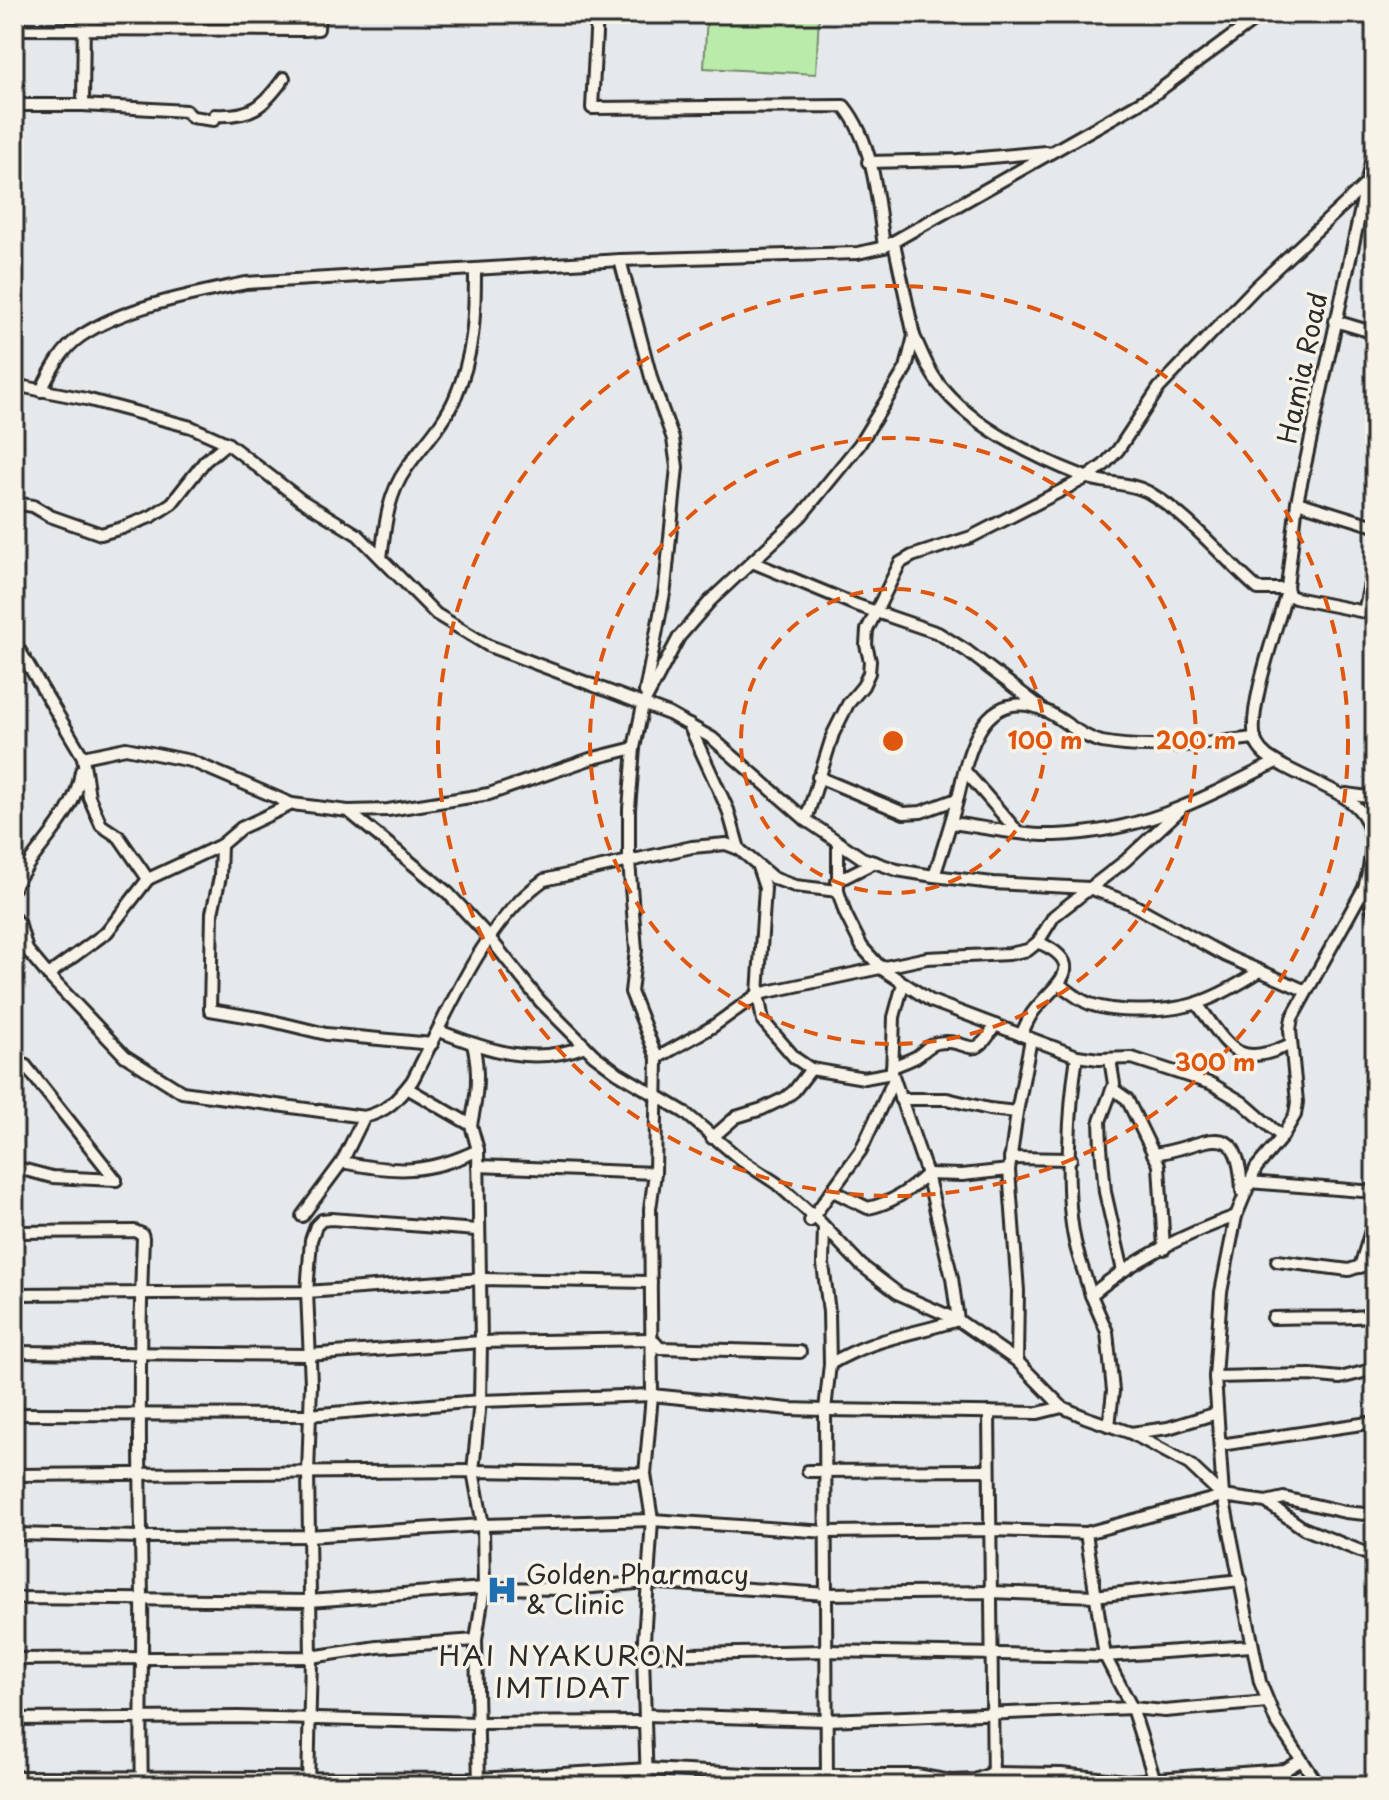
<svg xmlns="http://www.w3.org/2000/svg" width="1389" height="1800" viewBox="0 0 1389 1800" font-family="'Playpen Sans',sans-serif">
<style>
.green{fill:#bbebaa;stroke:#738b6a;stroke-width:2}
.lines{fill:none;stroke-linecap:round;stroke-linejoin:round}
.minor-casing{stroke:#2b2b2b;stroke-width:16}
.minor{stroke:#f7f3e8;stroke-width:10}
.ring{fill:none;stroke:#df570e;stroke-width:4;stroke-dasharray:14 10}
.labels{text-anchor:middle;stroke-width:7;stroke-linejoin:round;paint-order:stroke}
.street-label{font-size:26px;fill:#2b2b2b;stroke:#f7f3e8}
.poi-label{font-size:26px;fill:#2b2b2b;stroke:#f7f3e8;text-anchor:start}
.neighbourhood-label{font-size:28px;letter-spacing:2px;fill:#2b2b2b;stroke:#f7f3e8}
.centre{fill:#df570e;stroke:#f7f3e8;stroke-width:4}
.ring-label{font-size:24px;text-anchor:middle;font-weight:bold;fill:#df570e;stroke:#f7f3e8;stroke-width:7;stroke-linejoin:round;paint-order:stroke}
</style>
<rect width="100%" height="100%" fill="#e6e9ec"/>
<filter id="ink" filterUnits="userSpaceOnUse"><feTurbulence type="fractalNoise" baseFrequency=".0125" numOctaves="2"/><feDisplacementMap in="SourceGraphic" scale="16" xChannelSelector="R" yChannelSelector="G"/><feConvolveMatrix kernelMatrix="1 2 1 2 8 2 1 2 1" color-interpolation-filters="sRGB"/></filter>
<g filter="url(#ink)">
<polygon class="green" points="707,14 819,14 816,74 704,68"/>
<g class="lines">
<defs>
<g id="minor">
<path d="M597,14L592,108L844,106C874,143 878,202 884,247"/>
<polyline points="14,29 305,30 318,29 319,14"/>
<path d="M14,105H83L186,111L192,117L214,120L215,115C252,117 264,106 284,78"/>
<polyline points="83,105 84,14"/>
<polyline points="1375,144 1297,502 1287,587 1289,595 1295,598 1375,614"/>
<polyline points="868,162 958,160 1046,152"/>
<polyline points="620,260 652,381 673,439 677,467 665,588 645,692"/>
<polyline points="1335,321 1375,333"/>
<path d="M914,336C923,355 930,375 944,390C977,429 1035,457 1083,476C1104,485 1127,481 1148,492C1190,516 1222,558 1258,589H1287"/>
<polyline points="14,385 86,399 191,427 227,443 301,500 358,535 436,614 489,646 669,714 712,738 806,820 862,858 897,870 934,876 993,883 1089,888 1130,903 1226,956 1306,991"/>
<path d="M41,391C51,370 62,349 81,336C126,306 194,294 246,283L620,260L858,253L884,247L1153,95L1262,14"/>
<polyline points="1297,502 1375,526"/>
<polyline points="14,503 33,506 50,516 101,534 122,528 152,516 172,503 205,461 227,443"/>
<path d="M381,558C385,527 387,496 406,469C422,445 443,426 455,398C474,354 475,317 475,270"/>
<polyline points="752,562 856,605 938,633 967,651 1039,706"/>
<path d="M1287,591C1279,621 1243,719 1257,744C1263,756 1275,761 1285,767C1346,799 1389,802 1364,888L1375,914"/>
<polyline points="1364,612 1375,560"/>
<polyline points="14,641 83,757 126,748 191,761 292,804 348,811 388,810 489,794 590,759 634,748"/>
<polyline points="689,725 728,810 739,849"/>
<path d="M83,757L89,797L101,825L119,837L148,879L107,932L48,975L125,1056L182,1092L364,1117C387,1112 398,1099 412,1081C447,1016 482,923 544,880L692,847L726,844L739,849L773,878L795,886L838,891"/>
<polyline points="965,771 1017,831"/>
<polyline points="818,777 904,813 921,812 957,799"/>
<polyline points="1346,794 1375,798"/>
<polyline points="348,811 448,893 488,936 540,1001 594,1055 618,1073 684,1112 741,1160 776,1183 820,1222 861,1265 899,1294 958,1320 1017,1361 1062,1407 1085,1417 1131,1433 1168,1428 1217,1413"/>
<polyline points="806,820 833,734 848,704 863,686 869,673 870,661 866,645 867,630 900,563 912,556 971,537 1086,478 1104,465 1118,450 1159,388 1256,287 1366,184"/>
<path d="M951,823C984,827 1021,836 1055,835C1142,832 1201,800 1276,762"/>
<polyline points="838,842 838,891 845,913 862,947 882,969 931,1001 1077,1056 1099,1059 1132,1058 1212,1084 1242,1102 1282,1137"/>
<polyline points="221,845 220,877 212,913 210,1010 264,1019 326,1034 432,1044"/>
<polyline points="758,867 765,888 758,994 763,1021 795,1058 811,1069 864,1078 892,1073"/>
<path d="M934,876C942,852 949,829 956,805C966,767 975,693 1032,706C1058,712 1076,736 1102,742C1149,751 1208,743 1255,738"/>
<polyline points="148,879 221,845 241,828 292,804"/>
<polyline points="837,881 875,862"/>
<path d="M14,887C35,846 75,819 81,771"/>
<polyline points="14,918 20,926 27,950 48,975"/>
<path d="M1059,984C1069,991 1079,1000 1090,1004C1117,1014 1173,1012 1200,1002C1221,995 1241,983 1260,971"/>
<path d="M1197,1004C1229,1045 1234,1071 1291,1044"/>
<path d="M439,1031C489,1050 532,1067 585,1046"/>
<path d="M1021,1035C1025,1027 1028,1019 1033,1012C1054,984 1091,966 1038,942"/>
<path d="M1077,1056C1069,1107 1064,1192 1075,1242C1079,1260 1086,1278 1091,1295C1133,1260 1185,1234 1236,1216"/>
<polyline points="14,1057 25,1065 116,1180"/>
<polyline points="657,1058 712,1027 758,994 927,958 1009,954 1028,950 1038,942 1054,916 1125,861 1180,810"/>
<polyline points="1110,1059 1114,1084 1100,1121 1101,1147 1105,1192 1123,1271"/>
<path d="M892,1067C900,1064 908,1061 916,1057C924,1052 928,1045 937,1043C969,1036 972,1067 995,1025"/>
<polyline points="407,1088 471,1125 478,1150 481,1342 480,1401 473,1471 483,1525 484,1588 476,1640 479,1786"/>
<polyline points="1113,1089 1127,1099 1159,1165 1164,1249"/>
<polyline points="900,1099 947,1099 989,1109 1017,1112"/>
<path d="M471,1125C477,1096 480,1072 473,1044"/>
<polyline points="712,1138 736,1117 762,1109 785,1098 794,1091 811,1069"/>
<path d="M1153,1154C1206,1148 1238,1110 1242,1191"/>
<polyline points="1010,1158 1071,1159"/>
<path d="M342,1162C394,1173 429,1174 478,1150"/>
<polyline points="478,1166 655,1173"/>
<polyline points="14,1167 52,1177 116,1180"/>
<polyline points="1248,1182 1375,1192"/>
<path d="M833,1191L868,1208C892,1203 910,1190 927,1174L962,1175L1009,1170"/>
<polyline points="302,1216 342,1162 364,1117"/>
<polyline points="810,1221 861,1150 894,1079"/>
<polyline points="824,1227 823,1264 829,1312 830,1364 825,1410 827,1786"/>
<path d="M14,1232L135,1231L142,1234L143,1238C138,1358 140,1478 142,1597C143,1660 140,1723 142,1786"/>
<polyline points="1277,1261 1349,1270 1375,1261"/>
<polyline points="1360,1267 1375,1217"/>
<polyline points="14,1294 307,1292 481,1279 651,1282"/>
<polyline points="1091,1295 1107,1332 1113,1391 1109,1426"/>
<path d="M1273,1318C1308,1316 1341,1320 1375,1315"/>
<polyline points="14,1352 308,1355 481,1342 652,1339 660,1348 800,1352"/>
<polyline points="1017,1361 1018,1291 1009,1170 1017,1112 1031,1039"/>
<path d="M830,1364C874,1338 911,1335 958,1320L952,1278L927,1174L892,1073L894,1017L903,984"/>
<polyline points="1215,1377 1310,1375 1340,1378 1375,1369"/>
<polyline points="989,1412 993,1786"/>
<polyline points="14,1414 308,1415 480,1401 652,1395 789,1409 825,1410 1038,1413 1062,1407"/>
<polyline points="1131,1433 1189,1464 1223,1496"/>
<polyline points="1220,1445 1375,1422"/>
<polyline points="808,1471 989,1470"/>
<polyline points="14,1475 473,1471 645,1474"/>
<polyline points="1266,1502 1284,1498 1345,1512 1375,1515"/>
<polyline points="14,1534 140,1537 308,1536 483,1525 652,1520 827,1532 991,1530 1086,1533"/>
<polyline points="14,1598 309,1601 484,1588 571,1589 647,1582 827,1594 991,1592 1094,1596 1241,1580"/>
<polyline points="643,1655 825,1651 1105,1656 1251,1646"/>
<polyline points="14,1659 311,1657 377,1647 476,1640"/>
<polyline points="645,1715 827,1720 1132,1708 1165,1711 1267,1702"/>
<polyline points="14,1719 239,1717 478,1723 645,1722"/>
<polyline points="14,1777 479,1779 648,1769 765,1775 916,1775 951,1781 975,1780 993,1773 1061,1774 1127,1781 1285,1770 1300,1761"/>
<polyline points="1156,1784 1132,1708 1105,1656 1086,1533 1223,1496 1266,1502 1303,1528 1375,1557"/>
<polyline points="308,1786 311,1657 308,1473 311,1384 307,1292 311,1240 316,1226 322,1220 331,1219 477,1230"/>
<polyline points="647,1786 643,1655 652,1520 645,1474 652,1395 650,1209 655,1173 657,1058 631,992 636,950 629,861 629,809 634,748 643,705 679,637 711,600 801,516 859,445 906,368 914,336 894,243"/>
<polyline points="1285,1786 1285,1770"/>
<polyline points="1319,1786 1276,1721 1260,1682 1223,1496 1215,1377 1221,1292 1236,1216 1256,1168 1282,1137 1295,1115 1297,1102 1290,1030 1292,1018 1364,888"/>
</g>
</defs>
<use href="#minor" class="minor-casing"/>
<use href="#minor" class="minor"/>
</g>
</g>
<g class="ring">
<circle cx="893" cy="741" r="152"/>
<circle cx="893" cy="741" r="303"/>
<circle cx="893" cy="741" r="455"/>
</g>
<defs>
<symbol id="hospital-bare" viewBox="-9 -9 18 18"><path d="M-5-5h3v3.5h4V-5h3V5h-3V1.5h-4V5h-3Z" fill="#1f6fb2" stroke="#f7f3e8" stroke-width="2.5" paint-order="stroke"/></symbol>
</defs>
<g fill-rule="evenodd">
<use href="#hospital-bare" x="480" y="1568" width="44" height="44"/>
</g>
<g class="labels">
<g class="street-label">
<text transform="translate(1303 368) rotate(-78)" y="9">Hamia Road</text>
</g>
<g class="poi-label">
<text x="526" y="1584">Golden Pharmacy<tspan x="526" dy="30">&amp; Clinic</tspan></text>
</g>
<g class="neighbourhood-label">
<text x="563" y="1666">HAI NYAKURON<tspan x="563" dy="32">IMTIDAT</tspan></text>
</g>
</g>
<circle cx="893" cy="741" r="12" class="centre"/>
<g class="ring-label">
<text x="1045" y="749">100 m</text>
<text x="1196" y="749">200 m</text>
<text x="1215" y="1071">300 m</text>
</g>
<rect width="1389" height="1800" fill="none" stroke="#f7f3e8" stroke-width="48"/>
<rect x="24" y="24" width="1341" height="1752" fill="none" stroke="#2b2b2b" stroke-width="3" filter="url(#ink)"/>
</svg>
